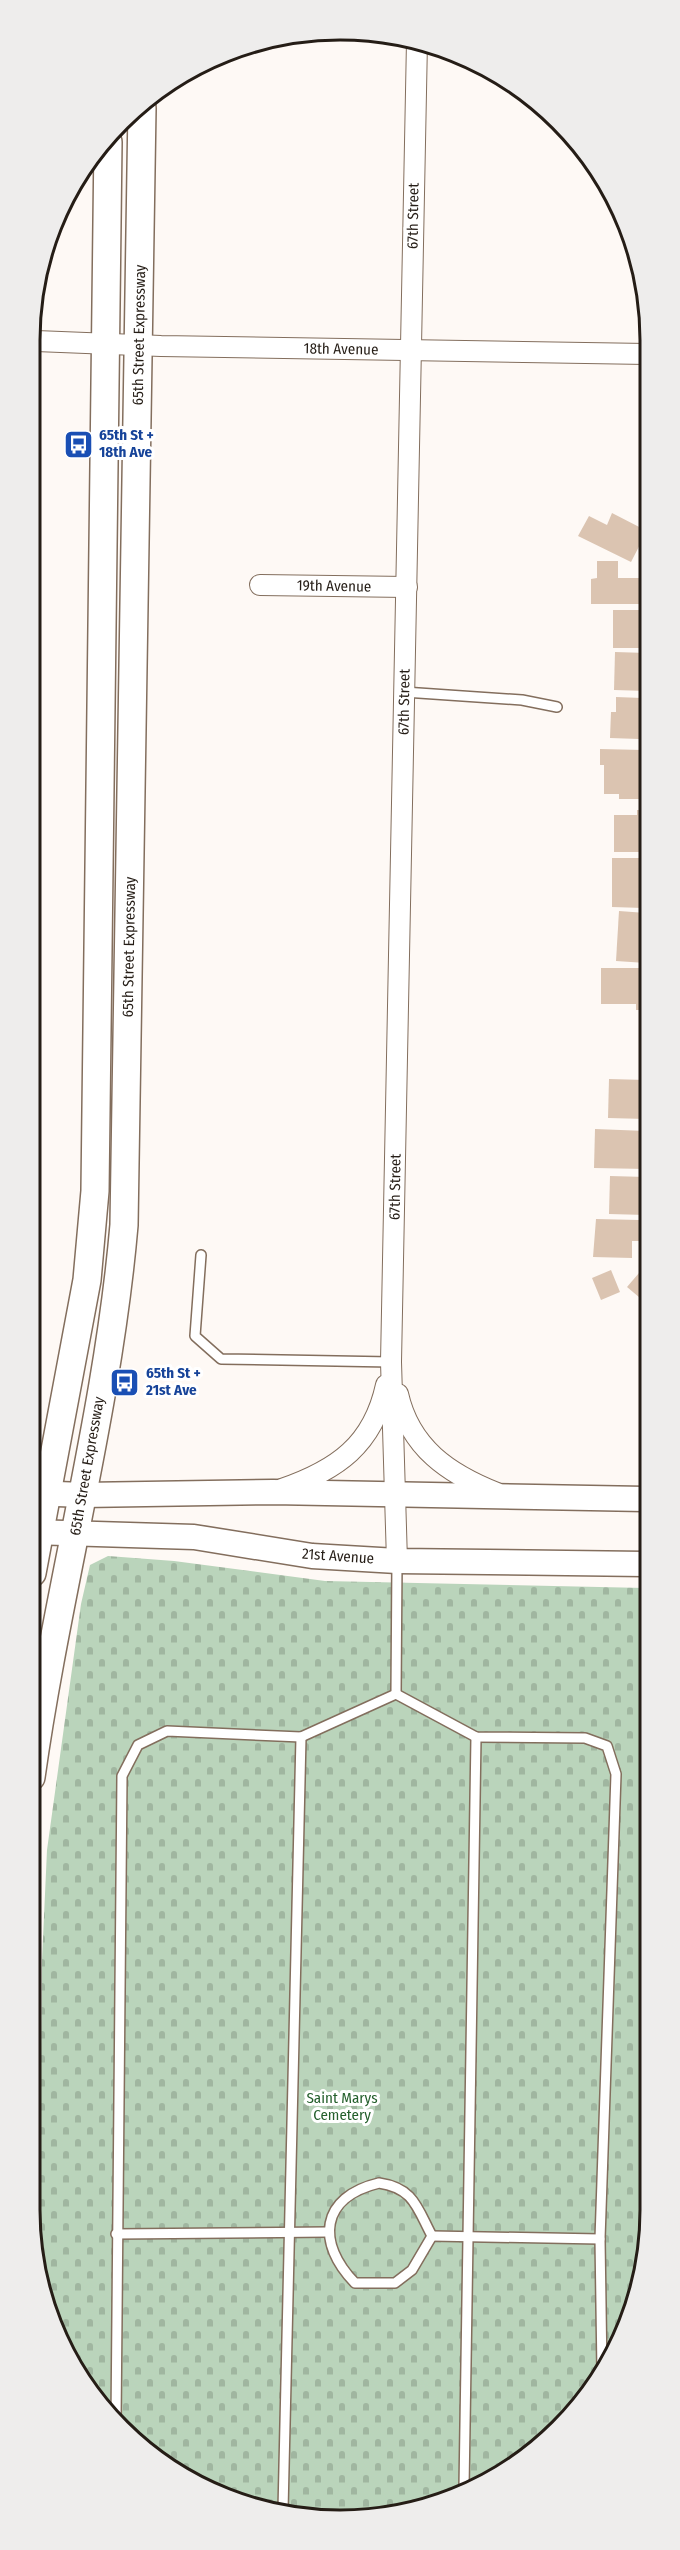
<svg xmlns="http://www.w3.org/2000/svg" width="680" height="2550" viewBox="0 0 680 2550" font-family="'Fira Sans Condensed',sans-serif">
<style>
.cemetery{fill:url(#cemetery-stones)}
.building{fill:#dbc4b1}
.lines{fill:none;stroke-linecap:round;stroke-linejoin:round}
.service-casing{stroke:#836e5d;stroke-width:12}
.minor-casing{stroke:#836e5d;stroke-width:22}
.tertiary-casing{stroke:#836e5d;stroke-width:27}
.secondary-casing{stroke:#836e5d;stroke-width:30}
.service{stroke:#fff;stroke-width:9}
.minor{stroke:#fff;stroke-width:20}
.tertiary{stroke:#fff;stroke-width:24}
.secondary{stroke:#fff;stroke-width:27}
.labels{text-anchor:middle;stroke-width:6;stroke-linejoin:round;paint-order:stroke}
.street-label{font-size:15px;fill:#251d16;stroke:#fff}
.transit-label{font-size:15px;font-weight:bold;fill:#164399;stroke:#fff;text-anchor:start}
.park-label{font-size:15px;fill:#245f2c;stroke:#fff}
.rim{fill:none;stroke:#251d16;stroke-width:3}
</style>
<defs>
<pattern id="cemetery-stones" width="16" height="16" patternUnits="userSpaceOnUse" patternTransform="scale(1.5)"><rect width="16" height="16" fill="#bad4bb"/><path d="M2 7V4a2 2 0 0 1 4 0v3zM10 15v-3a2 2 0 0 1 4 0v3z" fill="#a0b6a0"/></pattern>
</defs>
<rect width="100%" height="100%" fill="#fef9f5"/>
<polygon class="cemetery" points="108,1556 174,1561 325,1581 645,1588 644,2270 598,2382 528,2456 421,2509 319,2519 203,2488 107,2415 53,2328 39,2253 42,1960 47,1850 81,1604 90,1565"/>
<g class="building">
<polygon points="647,495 647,514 639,500"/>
<polygon points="612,513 647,531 631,562 578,536 589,516 607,525"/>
<polygon points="597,561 618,561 618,578 644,578 644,604 591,604 591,579 597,578"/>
<rect x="613" y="610" width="34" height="38"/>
<polygon points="615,652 647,653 647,691 614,690"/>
<polygon points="616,697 642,698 642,722 647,722 647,746 639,746 639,739 610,738 611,712 616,712"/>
<polygon points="600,749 643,750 643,799 619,799 619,794 604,794 604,765 600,765"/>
<polygon points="637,810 647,810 646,852 614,852 614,815 637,815"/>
<polygon points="612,858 646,858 646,879 643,879 643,908 612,907"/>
<polygon points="619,911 646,913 646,963 616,961"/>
<polygon points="601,968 646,968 646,1010 636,1010 636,1004 601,1004"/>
<polygon points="609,1079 646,1080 646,1119 608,1118"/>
<polygon points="595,1129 646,1131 646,1169 594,1168"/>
<polygon points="610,1176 646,1177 646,1215 609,1214"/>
<polygon points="596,1219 639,1220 639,1241 632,1241 632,1258 593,1257"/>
<polygon points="645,1266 646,1267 646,1303 627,1287"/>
<polygon points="611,1270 620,1292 601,1300 592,1278"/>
</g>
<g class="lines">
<defs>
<g id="service">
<polyline points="404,692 522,700 557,707"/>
<polyline points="201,1255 195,1336 221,1359 391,1362"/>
<polyline points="396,1694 397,1561"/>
<path d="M379,2183C414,2188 417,2208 432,2236L412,2270L395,2283H355C316,2243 320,2197 379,2183Z"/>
<polyline points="116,2234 328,2232"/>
<polyline points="432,2236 600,2239"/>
<polyline points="116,2422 122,1776 138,1745 167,1731 301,1737 396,1694 476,1737 585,1738 607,1746 616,1774 600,2239 602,2372"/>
<polyline points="464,2488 476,1737"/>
<polyline points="283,2510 301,1737"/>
</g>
<g id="minor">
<polyline points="36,341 161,346 647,354"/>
<polyline points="260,585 407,587"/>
<path d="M398,1394C410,1448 449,1474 497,1493"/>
<path d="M282,1489C337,1470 373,1445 386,1385"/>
<polyline points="397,1561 391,1362 417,41"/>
</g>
<g id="tertiary">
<polyline points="32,1493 83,1495 273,1492 645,1499"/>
<polyline points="32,1532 194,1537 312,1556 397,1561 645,1564"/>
</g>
<g id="secondary">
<polyline points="32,1573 87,1280 95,1191 108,142"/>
<path d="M31,1777C57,1592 108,1411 124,1225L142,108"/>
</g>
</defs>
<use href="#service" class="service-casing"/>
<use href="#minor" class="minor-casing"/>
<use href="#tertiary" class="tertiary-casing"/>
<use href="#secondary" class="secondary-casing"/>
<use href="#service" class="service"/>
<use href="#minor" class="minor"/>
<use href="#tertiary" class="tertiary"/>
<use href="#secondary" class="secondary"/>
</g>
<defs>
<symbol id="bus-square" viewBox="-11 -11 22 22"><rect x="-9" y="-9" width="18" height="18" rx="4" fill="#1a4fb4" stroke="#fff"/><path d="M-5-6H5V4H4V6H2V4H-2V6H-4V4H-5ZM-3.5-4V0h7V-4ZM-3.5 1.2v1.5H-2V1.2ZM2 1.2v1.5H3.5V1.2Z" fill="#fff"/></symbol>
</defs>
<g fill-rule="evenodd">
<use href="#bus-square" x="62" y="428" width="33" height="33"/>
<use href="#bus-square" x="108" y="1366" width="33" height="33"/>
</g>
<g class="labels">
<g class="street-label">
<text transform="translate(413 216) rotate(-89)" y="5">67th Street</text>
<text transform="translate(139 335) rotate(-89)" y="5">65th Street Expressway</text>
<text transform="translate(341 349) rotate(1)" y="5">18th Avenue</text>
<text transform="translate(334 586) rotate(1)" y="5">19th Avenue</text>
<text transform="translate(404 702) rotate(-89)" y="5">67th Street</text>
<text transform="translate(129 947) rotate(-89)" y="5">65th Street Expressway</text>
<text transform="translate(395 1187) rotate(-89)" y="5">67th Street</text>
<text transform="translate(87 1466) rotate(-80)" y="5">65th Street Expressway</text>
<text transform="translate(338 1556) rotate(4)" y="5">21st Avenue</text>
</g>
<g class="transit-label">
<text x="99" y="440">65th St +<tspan x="99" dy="17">18th Ave</tspan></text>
<text x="146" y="1378">65th St +<tspan x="146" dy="17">21st Ave</tspan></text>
</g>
<g class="park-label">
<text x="342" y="2103">Saint Marys<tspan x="342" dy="17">Cemetery</tspan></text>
</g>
</g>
<path d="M0 0H680V2550H0ZM340 40H340A300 300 0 0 1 640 340V2210A300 300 0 0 1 340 2510H340A300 300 0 0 1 40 2210V340A300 300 0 0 1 340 40Z" fill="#eeedec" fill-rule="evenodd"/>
<path class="rim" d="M340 40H340A300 300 0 0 1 640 340V2210A300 300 0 0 1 340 2510H340A300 300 0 0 1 40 2210V340A300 300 0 0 1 340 40Z"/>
</svg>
